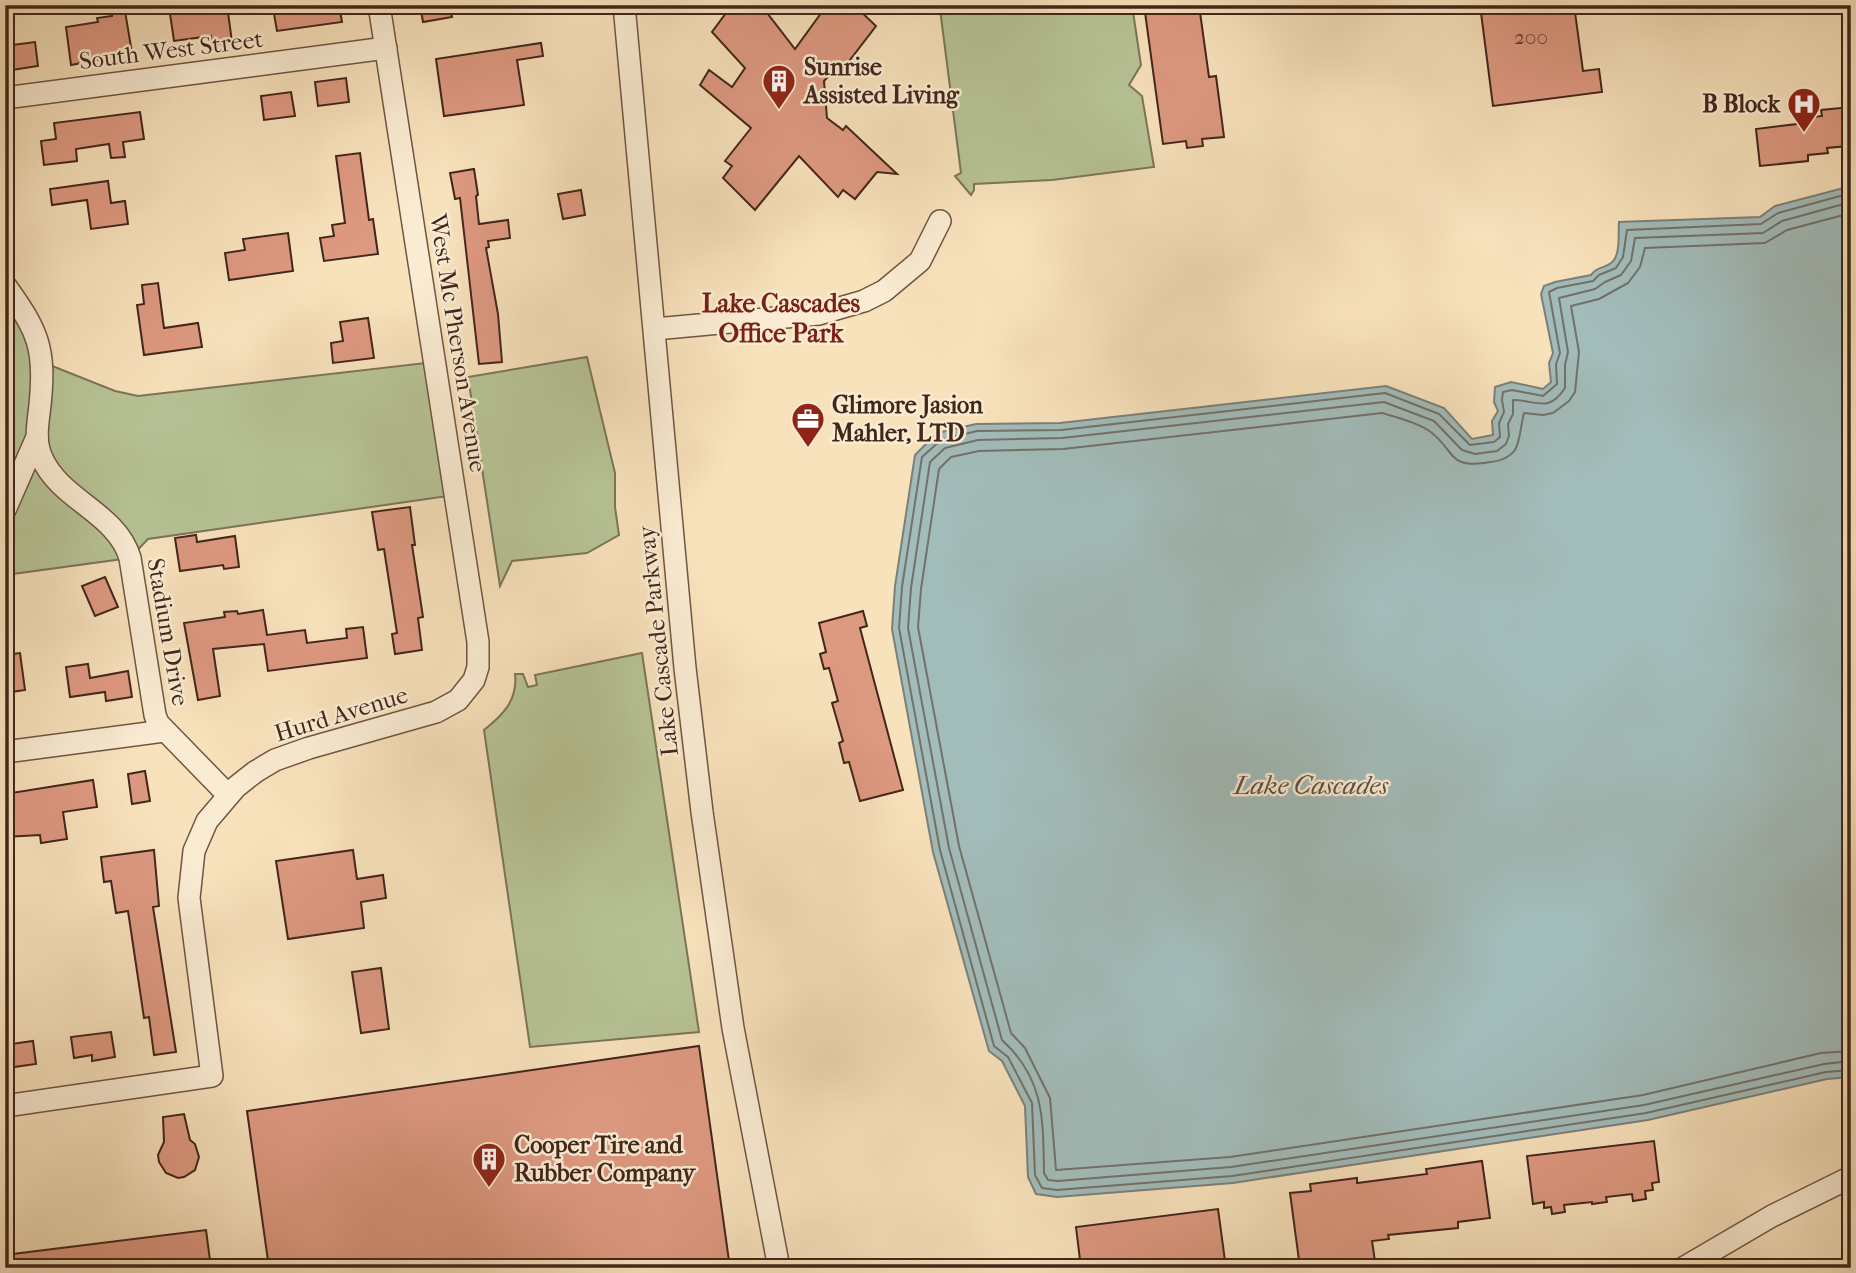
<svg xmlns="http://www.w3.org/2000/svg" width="1856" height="1273" viewBox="0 0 1856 1273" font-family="'IM FELL French Canon',serif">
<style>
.green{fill:#b7c496;stroke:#7c7558;stroke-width:2}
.water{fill:#a2bcba;stroke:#7c807a;stroke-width:2}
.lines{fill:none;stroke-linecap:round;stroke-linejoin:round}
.shore{stroke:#72716a;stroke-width:2}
.building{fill:#de9981;stroke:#42261b;stroke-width:2}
.minor-casing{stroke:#705543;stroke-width:24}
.minor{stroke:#faecd3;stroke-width:21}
.labels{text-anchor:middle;stroke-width:5;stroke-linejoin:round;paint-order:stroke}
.number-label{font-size:21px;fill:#694334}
.street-label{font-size:24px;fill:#42261b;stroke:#faecd3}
.poi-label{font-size:24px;font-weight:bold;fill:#42261b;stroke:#faecd3;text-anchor:start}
.neighbourhood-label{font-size:26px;font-weight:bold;fill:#7a1f14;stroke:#faecd3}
.water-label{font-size:26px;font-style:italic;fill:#5a4c43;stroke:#faecd3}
</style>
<rect width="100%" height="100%" fill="#f8e2bc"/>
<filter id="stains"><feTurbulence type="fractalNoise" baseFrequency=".00286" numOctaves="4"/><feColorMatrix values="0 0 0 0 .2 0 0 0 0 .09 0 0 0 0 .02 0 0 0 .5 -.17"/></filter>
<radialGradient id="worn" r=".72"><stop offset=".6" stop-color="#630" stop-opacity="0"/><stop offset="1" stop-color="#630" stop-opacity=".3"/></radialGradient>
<g class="green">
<polygon points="935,5 1132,5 1141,65 1129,85 1142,96 1154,167 1052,180 974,184 974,190 971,195 955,176 961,173 940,9 933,10"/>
<polygon points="5,285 42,362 115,391 138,396 434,362 455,495 148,539 130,558 5,575"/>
<polygon points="587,357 615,473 615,507 619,535 587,553 512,561 500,586 468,377"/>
<path d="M642,653L699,1032L530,1047L484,730C503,715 518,700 515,674H523L528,687L537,685L535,675Z"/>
</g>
<path class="water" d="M1851,186V1077L1827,1079L1648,1120L1233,1183L1057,1197L1036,1194L1028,1177L1025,1106L1002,1061L989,1051L933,852L892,629L895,586L915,455L937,433L976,424L1060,423L1386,386L1444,408L1472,439L1493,435L1492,421L1498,411L1494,402L1495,387L1511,382L1543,389L1551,382L1549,363L1553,353L1541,294L1544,286L1555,282L1591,275C1597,266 1604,269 1611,263C1621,256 1618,233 1619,222L1760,217L1775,206Z"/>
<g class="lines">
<g class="shore">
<polyline points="1851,193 1778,213 1761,224 1627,230 1623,257 1616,268 1599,275 1593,281 1557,288 1549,292 1560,353 1556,364 1557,384 1543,396 1512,390 1503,392 1502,400 1504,412 1499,423 1500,437 1494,442 1470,445 1439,414 1385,393 1061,430 977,431 941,440 922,457 902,587 899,628 940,850 994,1046 1008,1057 1032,1103 1035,1175 1042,1188 1057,1190 1232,1176 1646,1113 1826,1072 1851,1070"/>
<path d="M1851,202L1782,221L1763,233L1635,238L1631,261L1621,275L1605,282L1595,289L1559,298L1568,352L1565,365V388C1548,414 1536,400 1513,400V414L1508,424L1509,436L1506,444L1497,451L1475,454L1462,450L1434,421L1384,402L1062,438L978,440L945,448L930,462L911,588L908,628L949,848L1002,1040C1045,1079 1043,1120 1044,1173L1048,1180L1058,1181L1231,1167L1644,1105L1824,1064L1851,1061"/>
<path d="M1851,213L1787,230L1765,243L1645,248L1640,267L1628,283L1599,299L1571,306L1579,352L1575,392L1569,401L1553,413L1543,415L1524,413C1521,424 1520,442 1515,450C1509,458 1501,461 1491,462C1445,470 1457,450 1428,430C1416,422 1396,417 1382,413L1063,449L979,451L951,457L939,469L921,589L918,627L959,846L1011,1033L1025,1048L1050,1098L1056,1170L1230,1157L1643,1095L1821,1053L1851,1051"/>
</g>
</g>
<g class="building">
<polygon points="111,5 124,5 132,53 71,65 66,27 98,22 97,18 112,16"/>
<polygon points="184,5 227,5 232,42 212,45 211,36 174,41 169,7"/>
<polygon points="302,5 339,5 342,22 277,31 274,14 302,11"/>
<polygon points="420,5 449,5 452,17 423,22"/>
<polygon points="732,5 761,5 795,49 827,5 854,5 876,26 843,69 839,65 824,81 827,118 843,130 846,126 897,174 877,172 855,199 843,190 838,197 799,156 755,210 723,178 732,166 725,161 751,128 700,85 709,70 732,87 745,68 712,32"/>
<polygon points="1144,5 1199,5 1209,77 1216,76 1224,137 1202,139 1203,146 1187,148 1186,141 1163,144"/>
<polygon points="1480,5 1574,5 1583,71 1599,69 1602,92 1493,106"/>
<polygon points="35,42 38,66 5,71 5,46"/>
<polygon points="541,43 543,56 517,60 524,105 444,116 436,59"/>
<polygon points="346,78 349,102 318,106 315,82"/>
<polygon points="291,92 295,116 264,120 261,96"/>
<polygon points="1851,107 1851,139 1847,140 1848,146 1827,148 1828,153 1808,155 1808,161 1760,166 1756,129 1797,124 1798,119 1822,116 1821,110"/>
<polygon points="140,112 144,139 123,142 125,157 111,158 109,144 76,149 77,161 44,165 41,141 56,139 54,123"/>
<polygon points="360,153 369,220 373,219 378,254 324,261 320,238 334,236 332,225 345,223 336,156"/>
<polygon points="474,169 478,195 476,196 479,224 508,220 510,238 488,241 489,247 486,248 498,314 502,362 479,364 460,198 455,199 450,173"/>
<polygon points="108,181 111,203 125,201 128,224 91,229 87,200 52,205 50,189"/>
<polygon points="581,190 585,215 563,219 558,194"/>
<polygon points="288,233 293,271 229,280 225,253 245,250 243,239"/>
<polygon points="158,283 164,328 198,323 202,347 144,355 137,305 144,304 142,285"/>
<polygon points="368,318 374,358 333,363 331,343 343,341 340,322"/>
<polygon points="410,507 415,545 412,545 423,617 418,618 422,650 395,654 392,634 397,633 384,549 378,550 372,512"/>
<polygon points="196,535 197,542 235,536 239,567 224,569 223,565 180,571 175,538"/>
<polygon points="105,577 118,607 95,616 82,586"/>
<polygon points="263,610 267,635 305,630 307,643 347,638 346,629 363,627 367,658 268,671 264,644 213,649 220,696 198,700 184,623 225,617 224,612 237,611 238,614"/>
<polygon points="863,611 867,626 860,628 903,790 860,801 849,762 844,763 839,743 843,741 832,703 838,701 829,668 824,669 820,654 826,652 819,623"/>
<polygon points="20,653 25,690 5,693 5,655"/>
<polygon points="88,664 90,678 128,671 132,697 106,701 105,692 70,697 66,667"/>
<polygon points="145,771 150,801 132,804 128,774"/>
<polygon points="93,780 97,807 63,812 67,839 41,843 40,835 5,837 5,794"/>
<polygon points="154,850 159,906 153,907 176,1052 154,1055 149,1017 144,1018 128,911 116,913 111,881 104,882 101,857"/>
<polygon points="353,850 357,879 383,875 386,898 361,902 364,928 288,939 276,861"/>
<polygon points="381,968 389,1029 361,1033 352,972"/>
<polygon points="111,1032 115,1057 92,1061 92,1055 74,1058 71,1037"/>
<polygon points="33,1041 36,1064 14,1067 11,1044"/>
<polygon points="699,1046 730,1268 269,1268 247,1111"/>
<polygon points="184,1114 190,1140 195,1144 199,1157 195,1170 184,1177 178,1178 166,1173 159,1162 158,1155 164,1142 163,1117"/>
<polygon points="1654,1141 1659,1182 1652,1183 1653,1190 1645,1191 1646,1199 1633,1201 1632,1194 1606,1197 1607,1202 1592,1204 1592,1202 1564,1205 1565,1212 1552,1214 1551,1207 1544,1208 1544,1202 1533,1204 1527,1156"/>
<polygon points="1482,1161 1490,1218 1458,1222 1458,1228 1388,1235 1389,1239 1372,1241 1375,1261 1325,1268 1300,1268 1290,1193 1311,1191 1310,1184 1357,1178 1357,1183 1427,1174 1426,1169"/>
<polygon points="1218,1209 1226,1268 1081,1268 1076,1227"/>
<polygon points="206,1230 211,1268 122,1268 122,1265 104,1268 5,1268 5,1255"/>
</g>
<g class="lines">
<defs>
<g id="minor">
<polyline points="624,5 685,668 702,812 733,1028 779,1268"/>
<polyline points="5,98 386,48"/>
<path d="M5,285C38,331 46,348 40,405C38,423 34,441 42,458C60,500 117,513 130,558L155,715L158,723L228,795"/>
<polyline points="655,329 819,314 864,301 884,291 920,261 940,221"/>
<polyline points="5,510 37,437"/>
<polyline points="5,752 164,731"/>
<polyline points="5,1106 212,1076 189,898 194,851 207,821 236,787 255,772 275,760 309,748 436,712 458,700 474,680 478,667 478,642 379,5"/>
<polyline points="1683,1268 1772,1216 1851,1177"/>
</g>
</defs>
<use href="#minor" class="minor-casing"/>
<use href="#minor" class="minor"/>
</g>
<defs>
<symbol id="building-pin" viewBox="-11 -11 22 30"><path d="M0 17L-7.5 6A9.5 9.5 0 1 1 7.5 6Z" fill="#8f2418" stroke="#faecd3"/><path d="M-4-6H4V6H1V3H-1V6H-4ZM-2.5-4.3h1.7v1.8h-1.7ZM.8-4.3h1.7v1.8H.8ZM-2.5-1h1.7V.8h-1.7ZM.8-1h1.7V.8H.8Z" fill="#fff"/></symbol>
<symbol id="hospital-pin" viewBox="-11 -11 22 30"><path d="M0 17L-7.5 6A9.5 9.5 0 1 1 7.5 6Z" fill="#8f2418" stroke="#faecd3"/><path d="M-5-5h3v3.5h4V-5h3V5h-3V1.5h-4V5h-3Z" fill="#fff"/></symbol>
<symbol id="office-pin" viewBox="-11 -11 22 30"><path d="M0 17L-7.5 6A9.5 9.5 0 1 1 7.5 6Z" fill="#8f2418" stroke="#faecd3"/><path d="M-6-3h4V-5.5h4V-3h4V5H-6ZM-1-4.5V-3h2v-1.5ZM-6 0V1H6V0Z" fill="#fff"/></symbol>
</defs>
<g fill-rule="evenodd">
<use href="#building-pin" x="760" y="62" width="38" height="52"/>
<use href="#hospital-pin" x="1785" y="85" width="38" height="52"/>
<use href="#office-pin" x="789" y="400" width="38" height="52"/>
<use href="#building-pin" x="470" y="1140" width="38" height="52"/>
</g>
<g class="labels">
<g class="number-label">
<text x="1531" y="44">200</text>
</g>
<g class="street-label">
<text transform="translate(171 50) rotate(-7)" y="8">South West Street</text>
<text transform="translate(458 343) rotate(81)" y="8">West Mc Pherson Avenue</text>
<text transform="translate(168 632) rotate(80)" y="8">Stadium Drive</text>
<text transform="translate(658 641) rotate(-96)" y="8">Lake Cascade Parkway</text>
<text transform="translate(341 714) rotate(-17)" y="8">Hurd Avenue</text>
</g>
<g class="poi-label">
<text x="804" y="75">Sunrise<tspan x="804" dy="28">Assisted Living</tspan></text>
<text x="1780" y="112" text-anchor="end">B Block</text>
<text x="832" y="413">Glimore Jasion<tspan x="832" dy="28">Mahler, LTD</tspan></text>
<text x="514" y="1153">Cooper Tire and<tspan x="514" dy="28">Rubber Company</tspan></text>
</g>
<g class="neighbourhood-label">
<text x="781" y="312">Lake Cascades<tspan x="781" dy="30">Office Park</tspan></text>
</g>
<g class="water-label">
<text x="1311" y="794">Lake Cascades</text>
</g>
</g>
<rect width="1856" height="1273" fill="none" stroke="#f8e2bc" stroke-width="28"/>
<rect x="7" y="7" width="1842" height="1259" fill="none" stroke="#42261b" stroke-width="3.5"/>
<rect x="14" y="14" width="1828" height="1245" fill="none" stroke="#42261b" stroke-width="2"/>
<rect width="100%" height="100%" filter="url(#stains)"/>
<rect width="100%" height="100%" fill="url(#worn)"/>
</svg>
